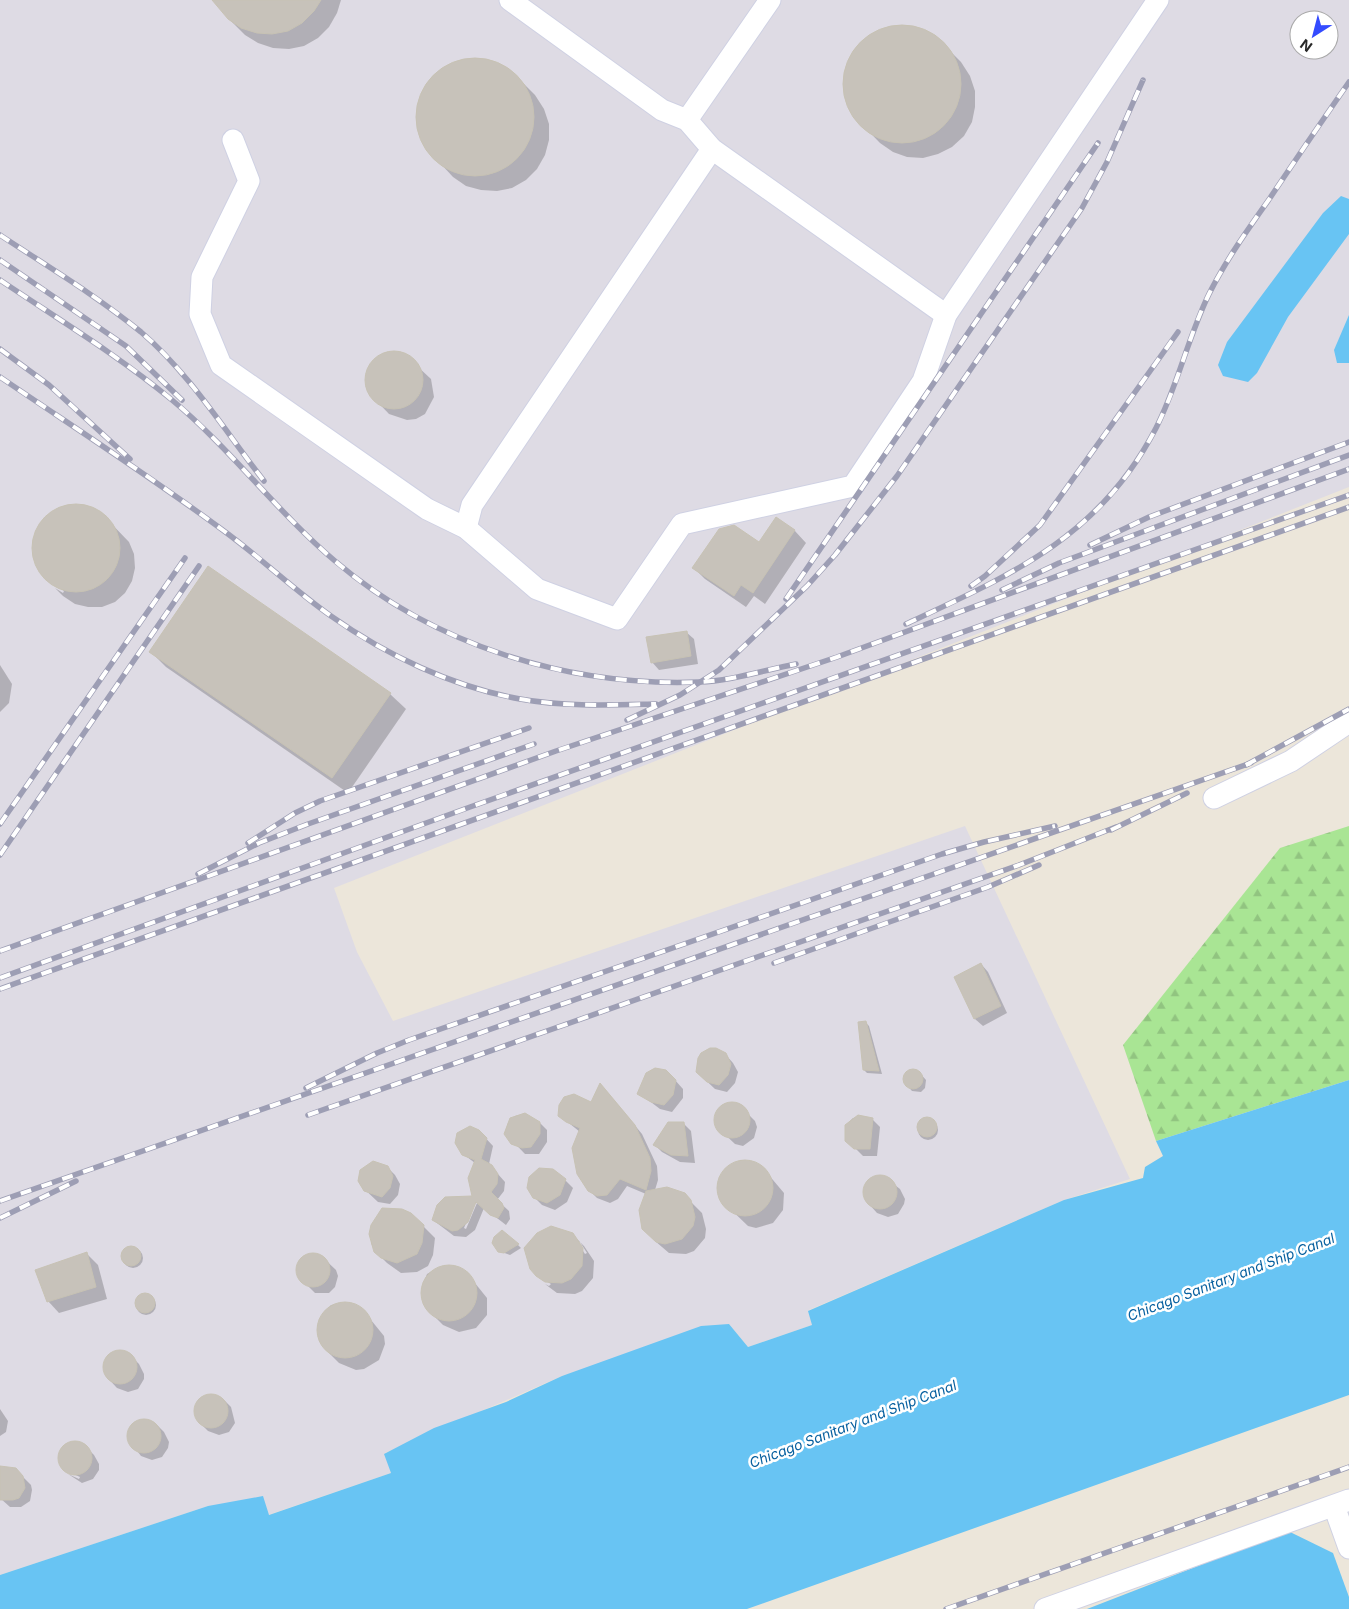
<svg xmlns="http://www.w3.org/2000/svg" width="1349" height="1609" viewBox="0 0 1349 1609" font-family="Inter,sans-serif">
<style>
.industrial{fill:#dedbe4;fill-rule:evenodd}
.forest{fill:url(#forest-firs)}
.water{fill:#68c4f3}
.shadow{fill:#0003;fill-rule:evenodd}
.building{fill:#c7c2ba;stroke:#c7c2b4}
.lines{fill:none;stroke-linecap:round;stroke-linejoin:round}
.minor-casing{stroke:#cfd1e3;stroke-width:23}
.minor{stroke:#fff;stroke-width:21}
.rail-casing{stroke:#9d9eb4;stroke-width:5.5}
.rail{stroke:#fff;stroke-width:4;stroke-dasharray:11;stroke-linecap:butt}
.labels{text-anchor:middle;stroke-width:5;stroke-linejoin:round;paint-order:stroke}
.water-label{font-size:14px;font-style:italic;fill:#07609f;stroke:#fff}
</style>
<defs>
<pattern id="forest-firs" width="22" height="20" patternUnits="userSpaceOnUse" patternTransform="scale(1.25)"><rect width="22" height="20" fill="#a9e594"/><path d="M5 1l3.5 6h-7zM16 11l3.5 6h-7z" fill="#91c480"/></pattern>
</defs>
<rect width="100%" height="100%" fill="#ece6da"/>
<path class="industrial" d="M0,0H1349V487L334,888L357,952L393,1021L965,826L1130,1179L1064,1200L809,1310L812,1325L748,1347L729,1324L562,1376L385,1453L391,1473L268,1515L208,1506L0,1575ZM1299,20H1329V50H1299Z"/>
<polygon class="forest" points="1349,826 1349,1080 1156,1141 1123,1045 1280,848"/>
<g class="water">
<polygon points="1341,196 1349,199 1349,234 1288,317 1257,373 1248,382 1223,376 1218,365 1227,342 1323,213"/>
<polygon points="1349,315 1349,363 1337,363 1334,350"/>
<polygon points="1349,1080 1349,1395 747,1609 0,1609 0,1575 208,1506 263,1496 269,1515 391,1473 384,1454 434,1428 506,1402 562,1376 701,1326 729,1324 748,1347 812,1325 808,1311 1064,1200 1143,1178 1145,1167 1163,1156 1156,1141"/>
<polygon points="1288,1531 1333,1553 1349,1597 1349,1609 1087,1609"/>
</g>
<g class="shadow">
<polygon points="216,0 341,0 337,13 329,27 318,38 304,46 289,49 273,48 258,43 245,35 229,19"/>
<polygon points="903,26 919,29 933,35 945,46 961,62 970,76 975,91 975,107 972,122 964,136 952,147 938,154 923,158 907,157 893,152 880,143 853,115 847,101 844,86 845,70 851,56 860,44 872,34 887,28"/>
<polygon points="477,59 492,62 507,68 519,79 535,95 544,109 549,124 549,140 545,155 537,169 526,180 512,188 497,191 481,190 466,186 453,177 427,149 420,134 418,119 419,104 424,89 434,77 446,67 461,61"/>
<polygon points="387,352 404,354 431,379 434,397 425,414 416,419 407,420 389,414 371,395 366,378 368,370 379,356"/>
<polygon points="75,505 89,507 102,514 129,542 134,554 135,568 132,581 125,593 115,602 102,607 88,607 75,604 63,596 55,588 63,593 64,591 52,583 52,585 38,569 33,555 33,541 38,527 48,516 60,508"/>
<polygon points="776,519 795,531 806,543 765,604 754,596 746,607 705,579 694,568 759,544"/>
<polygon points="686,632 694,639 698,664 659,670 652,662"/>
<polygon points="151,652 390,694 406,709 348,793 166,667"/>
<polygon points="0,665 12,684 9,703 0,712"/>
<polygon points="981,964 988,972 1007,1013 983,1026 975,1019 955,978"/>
<polygon points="865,1022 869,1026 882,1074 867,1073 864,1070"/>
<polygon points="725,1054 733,1063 738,1072 735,1083 727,1092 715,1089 697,1072 697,1064 701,1055"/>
<polygon points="910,1070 918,1071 926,1080 925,1088 921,1092 912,1091 904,1082 905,1076"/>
<polygon points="674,1079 683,1089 683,1098 672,1112 660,1109 639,1093"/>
<polygon points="607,1092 642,1134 657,1166 658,1180 655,1190 690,1201 702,1213 706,1229 705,1238 694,1251 686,1254 669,1253 655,1241 646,1194 627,1186 618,1199 610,1203 597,1198 589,1190 580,1132 559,1115 592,1103"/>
<polygon points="727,1104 740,1106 755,1121 757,1127 754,1138 743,1146 735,1144 716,1126 718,1113"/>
<polygon points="525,1114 540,1123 547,1130 547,1142 539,1154 525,1154 505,1133 508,1123 515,1116"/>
<polygon points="863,1116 872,1119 880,1127 877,1156 863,1156 855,1148 846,1125 853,1118"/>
<circle cx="928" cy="1130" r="10"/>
<polygon points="683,1123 691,1131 695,1163 680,1162 662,1152 655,1145"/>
<path d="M479,1131L493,1146L489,1164L505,1182L504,1191L497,1200L509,1211L510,1219L506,1225L484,1208L475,1230L466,1237L454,1236L433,1220L473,1197L475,1163L463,1154ZM474,1203H477L466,1229L464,1228Z"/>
<polygon points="741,1160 762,1167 784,1193 783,1210 773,1223 756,1228 748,1226 722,1201 719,1182 728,1167"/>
<polygon points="387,1167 395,1175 400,1184 398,1195 390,1204 378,1202 361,1186"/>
<polygon points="883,1176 900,1189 905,1199 904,1204 898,1214 888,1217 877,1213 869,1204 865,1200 864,1190 868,1181"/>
<polygon points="565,1180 573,1188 567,1202 555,1210 542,1205 534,1197"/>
<polygon points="372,1225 423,1226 435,1238 433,1255 428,1266 417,1272 401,1273 387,1263 375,1251 371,1243"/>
<polygon points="502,1232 518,1245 521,1248 510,1255 499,1251"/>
<path d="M572,1234L584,1246L594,1261L593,1278L582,1291L575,1294L557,1293L545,1284L549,1286L551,1284L537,1276ZM577,1242H580L587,1253L585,1254Z"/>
<circle cx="133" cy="1258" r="10"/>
<polygon points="87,1254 98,1265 107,1299 59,1313 48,1301"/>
<polygon points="310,1254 320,1255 336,1270 338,1276 335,1287 329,1293 315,1293 299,1277 298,1262"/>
<polygon points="449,1266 466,1272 487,1298 487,1315 476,1328 459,1332 443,1325 431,1313 422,1297 422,1287 427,1274 440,1267"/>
<circle cx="146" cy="1305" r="10"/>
<polygon points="345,1303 362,1309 384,1336 385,1344 379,1360 364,1369 356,1370 339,1363 327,1351 318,1334 322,1316 331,1305"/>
<polygon points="117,1351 131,1356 139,1364 144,1374 144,1379 138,1389 128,1392 117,1388 105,1375 104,1365 108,1356"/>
<polygon points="208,1395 223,1399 231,1407 235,1423 229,1432 219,1435 208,1431 200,1423 195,1408 199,1399"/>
<polygon points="0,1409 8,1421 6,1432 0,1436"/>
<polygon points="147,1420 156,1424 164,1432 169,1442 168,1448 162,1457 152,1460 141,1456 128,1439 133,1424"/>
<polygon points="72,1442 86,1447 94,1455 99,1464 99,1470 93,1479 82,1483 68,1474 79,1479 80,1477 64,1470 59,1461 60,1451"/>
<polygon points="0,1469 15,1469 31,1485 32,1490 30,1501 21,1507 10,1507 0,1498"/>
</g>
<g class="building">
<polygon points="212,0 321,0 314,11 302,23 288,31 272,34 257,33 241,28 228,19"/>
<circle cx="902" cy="84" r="59"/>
<circle cx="475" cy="117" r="59"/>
<circle cx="394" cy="380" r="29"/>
<circle cx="76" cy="548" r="44"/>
<polygon points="776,517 795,530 753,593 741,585 734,596 692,568 719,529 734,525 759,542"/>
<polygon points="208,566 391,693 332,778 149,652"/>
<polygon points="687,631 691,656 651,663 646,637"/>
<polygon points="981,963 1001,1006 974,1019 954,977"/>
<polygon points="866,1021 879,1071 863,1070 858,1022"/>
<polygon points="710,1048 716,1048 726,1053 731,1064 728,1075 719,1085 707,1082 696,1072 698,1058 701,1053"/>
<polygon points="655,1068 666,1070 676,1080 673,1095 664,1105 651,1102 637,1094 646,1073"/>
<circle cx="913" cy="1079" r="10"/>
<polygon points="600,1083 635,1125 650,1158 651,1171 646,1190 620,1179 607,1195 597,1196 588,1191 577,1174 572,1148 580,1128 566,1122 558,1116 559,1105 564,1097 574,1094 591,1102"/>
<circle cx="732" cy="1120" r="18"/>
<polygon points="525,1113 540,1122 540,1134 531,1147 522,1148 511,1144 504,1134 510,1118"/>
<polygon points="858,1115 873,1118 870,1149 854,1149 845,1141 845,1125"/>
<circle cx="927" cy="1127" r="10"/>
<polygon points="668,1122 684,1122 688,1156 671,1155 653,1145"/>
<polygon points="470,1126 479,1130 487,1138 481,1159 492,1165 498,1174 497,1184 491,1192 502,1203 504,1208 498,1218 490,1215 476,1202 468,1222 458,1230 452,1231 432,1220 437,1205 445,1197 472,1196 468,1178 475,1160 462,1155 455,1143 457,1133"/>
<circle cx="745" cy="1188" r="28"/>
<polygon points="373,1161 388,1166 393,1176 390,1188 382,1197 364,1191 358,1181 360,1170"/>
<polygon points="539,1168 553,1169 566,1179 560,1195 547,1203 533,1198 527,1188 529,1177"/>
<circle cx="880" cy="1192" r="17"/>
<polygon points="667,1187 685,1193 691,1200 695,1217 693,1226 682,1239 665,1244 656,1242 642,1229 639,1210 646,1191"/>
<polygon points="382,1208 402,1209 411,1213 424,1225 422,1243 417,1254 397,1263 381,1258 374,1252 369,1234 371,1225"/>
<polygon points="551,1226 573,1233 583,1248 582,1266 571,1279 562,1283 545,1282 536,1276 530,1269 524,1248 537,1233"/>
<polygon points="502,1230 519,1244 504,1253 498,1252 492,1243 494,1237"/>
<circle cx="131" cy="1256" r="10"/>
<polygon points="87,1252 96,1287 47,1302 35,1270"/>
<circle cx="313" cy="1270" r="17"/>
<circle cx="449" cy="1293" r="28"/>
<circle cx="145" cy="1303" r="10"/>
<circle cx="345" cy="1330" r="28"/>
<circle cx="120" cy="1367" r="17"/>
<circle cx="211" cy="1411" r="17"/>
<circle cx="144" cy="1436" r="17"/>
<circle cx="75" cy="1458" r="17"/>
<polygon points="0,1466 16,1468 23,1476 25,1488 19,1498 13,1500 0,1500"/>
</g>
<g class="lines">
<defs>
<g id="minor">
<polyline points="510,0 662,110 687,120 712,149 946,315"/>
<polyline points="687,120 770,0"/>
<polyline points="233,140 249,181 202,277 200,314 221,365 427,509 466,528 537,589 617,619 682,524 853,486 923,381 946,315 1158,0"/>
<polyline points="466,528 472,505 712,149"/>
<polyline points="1214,798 1291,761 1349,722"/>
<polyline points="1334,1506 1349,1548"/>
<polyline points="1045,1609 1349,1500"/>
</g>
</defs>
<use href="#minor" class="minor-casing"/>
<use href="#minor" class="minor"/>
<defs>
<g id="rail">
<path d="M0,235C47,266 97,296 141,332C190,374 225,431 264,481"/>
<polyline points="0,260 126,346 182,400"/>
<path d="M0,280C58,319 119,356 172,400C231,449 277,512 335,561C435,646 569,687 699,682C731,681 764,670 796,664"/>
<polyline points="0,349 49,385 130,459"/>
<path d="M0,377C75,428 151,477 224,531C261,558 294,590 331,616C386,655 453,687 520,699C565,707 611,705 656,704"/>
<polyline points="1090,545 1149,517 1349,442"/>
<polyline points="971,586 985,576 1040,525 1178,332"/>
<polyline points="1002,590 1059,563 1349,455"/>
<polyline points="786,599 1098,143"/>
<path d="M906,624C1011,575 1100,537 1156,428C1178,385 1188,337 1209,294C1226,260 1248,229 1270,198C1296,159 1322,121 1349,82"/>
<polyline points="627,720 680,695 719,670 807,586 835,555 897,476 1082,208 1107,162 1143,80"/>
<polyline points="1246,765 1349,709"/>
<polyline points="0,824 185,558"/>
<polyline points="1111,830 1187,793"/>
<polyline points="248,843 295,813 320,801 529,728"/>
<polyline points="0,855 199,566"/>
<polyline points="198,874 259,843 308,824 534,744"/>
<polyline points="0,951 556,751 837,657 1349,469"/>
<polyline points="774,963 988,887 1039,865"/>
<polyline points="0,978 470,807 1349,495"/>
<polyline points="0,989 1349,507"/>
<polyline points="306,1088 377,1053 409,1040 942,854 984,842 1055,826"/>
<polyline points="308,1115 1019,865 1116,827"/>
<polyline points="0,1201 1251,763"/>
<polyline points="0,1218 76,1181"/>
<polyline points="946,1609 1349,1467"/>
</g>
</defs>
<use href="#rail" class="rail-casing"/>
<use href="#rail" class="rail"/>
</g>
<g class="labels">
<g class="water-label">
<text transform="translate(1231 1277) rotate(-21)" y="5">Chicago Sanitary and Ship Canal</text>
<text transform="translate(853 1424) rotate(-21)" y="5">Chicago Sanitary and Ship Canal</text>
</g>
</g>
<g transform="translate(1314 35) rotate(216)"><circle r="24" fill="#ffffff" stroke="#a9a9a9"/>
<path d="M0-4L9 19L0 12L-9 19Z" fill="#344bff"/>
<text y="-8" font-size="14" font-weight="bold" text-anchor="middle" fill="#292929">N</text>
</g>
</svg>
